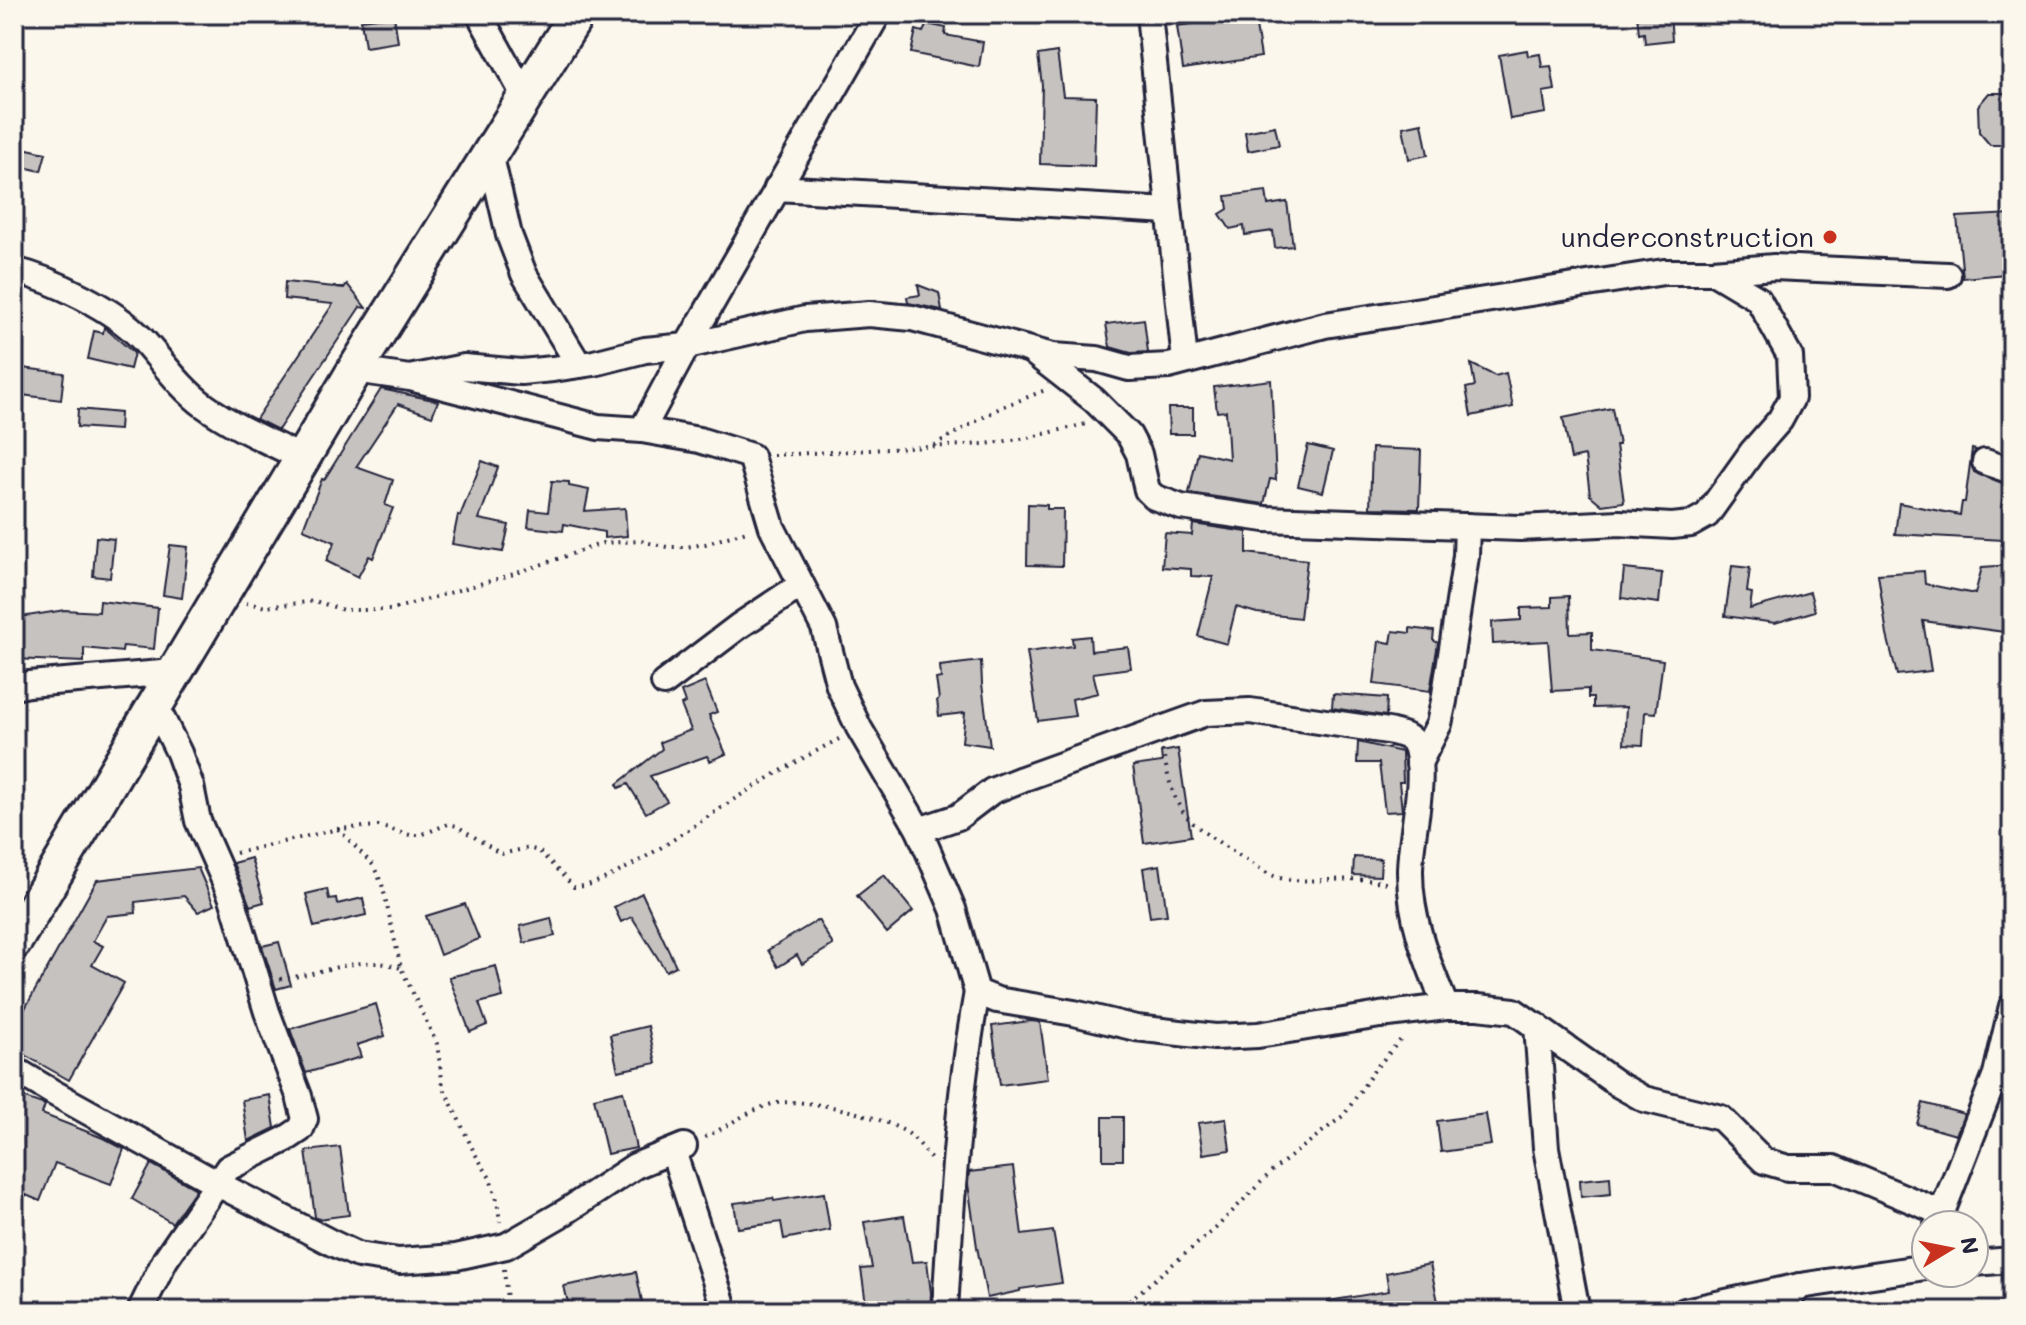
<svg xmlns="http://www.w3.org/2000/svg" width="2026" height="1325" viewBox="0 0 2026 1325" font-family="Mali,sans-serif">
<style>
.building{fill:#c6c2c0;stroke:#22223b;stroke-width:2}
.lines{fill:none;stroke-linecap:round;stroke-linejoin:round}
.street-casing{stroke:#22223b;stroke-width:30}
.secondary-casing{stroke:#22223b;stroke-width:40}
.path{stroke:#22223b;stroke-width:4;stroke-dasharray:2 6;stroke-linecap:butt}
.street{stroke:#fbf7ec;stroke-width:24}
.secondary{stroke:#fbf7ec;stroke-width:34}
.poi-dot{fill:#c8321e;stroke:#fbf7ec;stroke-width:3}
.labels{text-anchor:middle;stroke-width:6;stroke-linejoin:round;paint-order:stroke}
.poi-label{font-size:28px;fill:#22223b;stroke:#fbf7ec;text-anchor:end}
</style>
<rect width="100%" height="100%" fill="#fbf7ec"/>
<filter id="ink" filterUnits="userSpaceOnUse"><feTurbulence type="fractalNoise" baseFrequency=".0125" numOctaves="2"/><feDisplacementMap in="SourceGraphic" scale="16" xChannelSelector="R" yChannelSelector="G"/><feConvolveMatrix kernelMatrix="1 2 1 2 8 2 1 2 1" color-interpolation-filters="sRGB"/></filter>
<g filter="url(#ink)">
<g class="building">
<polygon points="1254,14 1261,57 1183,69 1177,26"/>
<polygon points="1637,14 1670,14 1672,40 1645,43 1644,33 1639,34"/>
<polygon points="394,16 398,42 365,47 361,20"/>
<polygon points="927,24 946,28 945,35 983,42 979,67 911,53 916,30 923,32"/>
<polygon points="1527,50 1528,56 1540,54 1542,67 1551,66 1555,90 1543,92 1546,113 1510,119 1499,55"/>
<polygon points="1057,52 1063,96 1096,97 1094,166 1040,164 1042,85 1038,55"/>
<polygon points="1989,93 2012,93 2012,145 1990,145 1979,132 1978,106"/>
<polygon points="1422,123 1428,155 1409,159 1403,127"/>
<polygon points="1275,126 1279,145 1248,151 1245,132"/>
<polygon points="14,146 46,153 41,171 14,165"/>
<polygon points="1266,191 1268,205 1287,202 1293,246 1275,248 1273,231 1245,235 1244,226 1230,229 1220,214 1228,209 1226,196"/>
<polygon points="2012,214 2012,248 2004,248 2005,274 1963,278 1957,217"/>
<polygon points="285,282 344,288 347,284 366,308 360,307 278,430 256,419 333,304 284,299"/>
<polygon points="918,285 939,293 942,310 908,303 907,297 920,295"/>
<polygon points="1144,319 1148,352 1131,353 1110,347 1106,324"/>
<polygon points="104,327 134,353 130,369 88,359 94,331 103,333"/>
<polygon points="1471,364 1495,376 1506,373 1513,407 1471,416 1466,388 1475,386"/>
<polygon points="14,367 64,373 61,400 14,394"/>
<polygon points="1271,380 1276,480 1270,479 1264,504 1189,493 1198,452 1229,459 1226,411 1217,412 1214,387"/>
<polygon points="381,389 438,401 432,416 398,404 356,467 393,480 385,505 393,508 373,558 369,556 358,577 326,561 335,542 303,529 322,479 324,480"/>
<polygon points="1168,408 1193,408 1193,434 1169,434"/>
<polygon points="1612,408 1619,445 1616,445 1624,502 1602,505 1590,495 1585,456 1571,459 1563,418"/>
<polygon points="78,409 120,413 119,430 77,427"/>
<polygon points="1308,445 1333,451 1323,492 1298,486"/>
<polygon points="1372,448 1421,450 1419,509 1370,508"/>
<polygon points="1972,449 1976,450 1971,458 1974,472 2005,484 2001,507 2004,507 2003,540 1895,534 1899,503 1960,515 1962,502 1965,502"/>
<polygon points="482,461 498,467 479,519 509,525 503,552 452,544 458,515 460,516"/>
<polygon points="552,481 569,482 569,486 589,490 585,511 625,508 627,536 604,538 604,532 564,524 563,531 528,527 530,510 548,512"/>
<polygon points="1028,504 1047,505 1047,509 1063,509 1062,566 1027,565"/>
<polygon points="1193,524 1247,532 1247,553 1280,557 1280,559 1281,557 1307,560 1300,618 1257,613 1236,607 1227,644 1198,636 1213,577 1191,576 1191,569 1162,567 1165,533 1192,535"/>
<polygon points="96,537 114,539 110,578 93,576"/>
<polygon points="170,545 188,547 182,598 163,595"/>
<polygon points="2012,565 2012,633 1923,621 1931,671 1897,675 1887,635 1878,574 1924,571 1925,584 1975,594 1982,567"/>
<polygon points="1732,566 1750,568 1747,592 1752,593 1750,609 1810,592 1815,611 1775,623 1725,616"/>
<polygon points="1624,569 1662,573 1659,603 1621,598"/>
<polygon points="1569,596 1570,633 1592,632 1592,650 1663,660 1656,713 1645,712 1643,745 1624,744 1626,707 1593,708 1593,698 1588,698 1588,689 1552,691 1548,641 1493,644 1492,622 1521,620 1521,608 1552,607 1552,597"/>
<polygon points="100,601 158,608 154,649 123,646 122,652 84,648 84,662 14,659 14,618 65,610 99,612"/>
<polygon points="1410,628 1434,631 1433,640 1438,643 1430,691 1374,684 1379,641 1391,643 1393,631 1410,633"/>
<polygon points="1090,636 1091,651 1128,647 1131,668 1093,673 1098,693 1072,699 1075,716 1038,721 1027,652 1073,646 1072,638"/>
<polygon points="981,661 982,684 990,746 962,742 965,713 939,716 937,700 939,699 936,679 941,678 940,666"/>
<polygon points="705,682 717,712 709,715 726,754 710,761 707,756 650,776 667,801 646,813 628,784 619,788 617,784 662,749 660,742 691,730 681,705 685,703 681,692"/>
<polygon points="1333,694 1387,698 1386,716 1332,708"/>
<polygon points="1358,742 1402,752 1403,782 1399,782 1402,811 1385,812 1379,763 1357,763"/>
<polygon points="1178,749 1191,836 1144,843 1133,766 1162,762 1161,752"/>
<polygon points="1354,857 1381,859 1380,876 1353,875"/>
<polygon points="251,858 264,902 250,906 233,863"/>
<polygon points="1160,865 1167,915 1150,917 1143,868"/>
<polygon points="198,868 214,905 198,912 184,896 135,902 136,913 107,916 93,941 103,946 92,965 124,983 69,1080 14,1049 14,1028 97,880"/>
<polygon points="884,875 913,911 887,933 857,896"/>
<polygon points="327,889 329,899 336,898 337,904 363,898 366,915 314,927 306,894"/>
<polygon points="642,893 676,966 666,971 632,917 621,922 614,907"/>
<polygon points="465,904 479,939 440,955 426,916"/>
<polygon points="551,918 555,936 524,943 520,926"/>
<polygon points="818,920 833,945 802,964 797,955 778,967 768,950"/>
<polygon points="279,942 291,985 276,989 262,946"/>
<polygon points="496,966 503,997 479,1003 487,1025 470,1032 449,977"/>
<polygon points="376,1004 385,1036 357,1045 361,1057 306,1073 290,1029"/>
<polygon points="1030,1021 1040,1022 1048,1079 1000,1085 992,1026"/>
<polygon points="648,1026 656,1063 618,1071 610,1035"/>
<polygon points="623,1091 636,1148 607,1154 594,1098"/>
<polygon points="14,1094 45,1105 42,1114 103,1138 124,1149 111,1184 55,1163 40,1201 14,1190"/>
<polygon points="270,1095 275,1128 248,1141 242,1100"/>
<polygon points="1923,1103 1964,1114 1956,1135 1917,1124"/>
<polygon points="1486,1114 1491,1145 1441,1152 1437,1121"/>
<rect x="1103" y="1117" width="20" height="43"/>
<polygon points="1226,1119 1230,1150 1203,1154 1198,1123"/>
<polygon points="340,1147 349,1215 318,1219 315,1217 306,1151"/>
<polygon points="151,1164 196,1189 172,1223 132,1199"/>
<polygon points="1013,1167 1022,1235 1053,1231 1062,1283 1020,1289 1020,1291 987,1298 977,1247 968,1184 969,1172"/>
<polygon points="1610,1177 1611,1194 1581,1197 1580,1180"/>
<polygon points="824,1193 830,1230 784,1239 781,1222 738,1228 734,1203 773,1198 774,1201"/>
<polygon points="904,1216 912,1262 927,1261 931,1293 930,1310 867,1311 861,1269 872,1268 864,1222"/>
<polygon points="1430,1264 1440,1311 1329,1311 1328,1301 1389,1291 1386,1273"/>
<polygon points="636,1272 644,1311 570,1311 564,1286"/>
</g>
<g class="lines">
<defs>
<g id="street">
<polyline points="479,14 525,97"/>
<polyline points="1149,14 1185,361"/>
<polyline points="490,153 509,235 524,274 579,365"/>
<polyline points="777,188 1169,211"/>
<path d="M14,270C54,280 114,309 142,339C163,362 179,387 205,406C234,427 270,442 302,458"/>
<polyline points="1034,353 1094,400 1129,435 1139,454 1147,490 1154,497 1181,507 1265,519 1520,528 1619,523 1672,526 1691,524 1707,515 1752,452 1780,420 1792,398 1790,356 1758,299 1713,272"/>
<polyline points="355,370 410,378 598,427 642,430 699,440 751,456 772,527 824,628 839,686 859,728 919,830 953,909 977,992 997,1000 1074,1013 1136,1028 1215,1037 1258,1035 1380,1015 1446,1007 1478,1007 1514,1011 1619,1085 1644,1099 1721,1118 1764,1161 1788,1168 1834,1168 1942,1213"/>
<polyline points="414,377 464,367 521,372 553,369 594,363 645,350 687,346 805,319 869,314 912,318 1053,356 1097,359 1129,368 1169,366 1325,325 1664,272 1713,272 1774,267 1948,275"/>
<polyline points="642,430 687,346 878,14"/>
<polyline points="1985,462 2012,471"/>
<polyline points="664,683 739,626 801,585"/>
<polyline points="14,687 29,684 174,672"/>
<polyline points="1419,763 1439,724 1444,701 1466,556 1467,526"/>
<path d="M919,830L958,817L992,791L1022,779L1206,713L1250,711L1388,731C1400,734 1414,736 1417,749C1426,786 1410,834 1410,872C1410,921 1428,963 1446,1007"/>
<polyline points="1537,1026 1546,1148 1577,1311"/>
<polyline points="14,1069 54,1093 218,1184 332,1243 358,1255 399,1261 456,1257 506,1246 565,1212 635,1166 684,1146"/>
<polyline points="673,1151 725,1311"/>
<polyline points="1937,1225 1996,1074 2012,1006"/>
<polyline points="1974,1263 2012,1260"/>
<polyline points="140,1311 165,1260 228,1168 286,1139 301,1129 305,1119 299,1096 267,1012 232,898 198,821 191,786 179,753 155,704"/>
<path d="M945,1311C951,1204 958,1097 977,992"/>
<polyline points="1685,1311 1800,1286 1926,1267"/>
<polyline points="1779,1311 1800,1286"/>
</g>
<polyline id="secondary" points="14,942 355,370 577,14"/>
</defs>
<use href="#street" class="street-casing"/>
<use href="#secondary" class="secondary-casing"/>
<g class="path">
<polyline points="934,445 1000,408 1048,389"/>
<polyline points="773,455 985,444 1027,438 1086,424"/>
<polyline points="246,603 266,607 315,601 343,610 390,610 514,574 603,543 641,541 667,547 685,547 705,544 750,530"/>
<path d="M1163,750C1174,817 1187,822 1242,857C1257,866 1267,876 1285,879C1319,884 1355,874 1389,884"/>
<polyline points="338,829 373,865 382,884 401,968 437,1044 443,1086 474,1152 490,1178 497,1200 500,1222"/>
<path d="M236,853L338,829L378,826L410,835H421L448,824L457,826L501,854L528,848L539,851L574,887C609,888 703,819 736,798C770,777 804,757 839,739"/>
<path d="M280,979C319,975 363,953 400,968"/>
<path d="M705,1137C727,1127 747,1111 772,1104C803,1096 883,1116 909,1134C919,1142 926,1152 933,1163"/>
<polyline points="504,1269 508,1311"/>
<polyline points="1117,1311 1216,1228 1272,1171 1344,1115 1375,1069 1404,1036"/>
</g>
<use href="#street" class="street"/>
<use href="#secondary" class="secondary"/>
</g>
</g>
<circle class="poi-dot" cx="1830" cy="237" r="8"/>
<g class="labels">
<g class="poi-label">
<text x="1814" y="247">underconstruction</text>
</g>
</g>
<rect width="2026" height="1325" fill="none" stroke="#fbf7ec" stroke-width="48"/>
<rect x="24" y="24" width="1978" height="1277" fill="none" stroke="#22223b" stroke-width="3" filter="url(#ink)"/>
<g transform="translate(1950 1249) rotate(80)"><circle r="38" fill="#fbf7ec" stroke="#a4a2a5" stroke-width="2"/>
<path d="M0-6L14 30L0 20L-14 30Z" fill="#c8321e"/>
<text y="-12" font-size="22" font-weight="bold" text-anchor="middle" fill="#22223b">N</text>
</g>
</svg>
